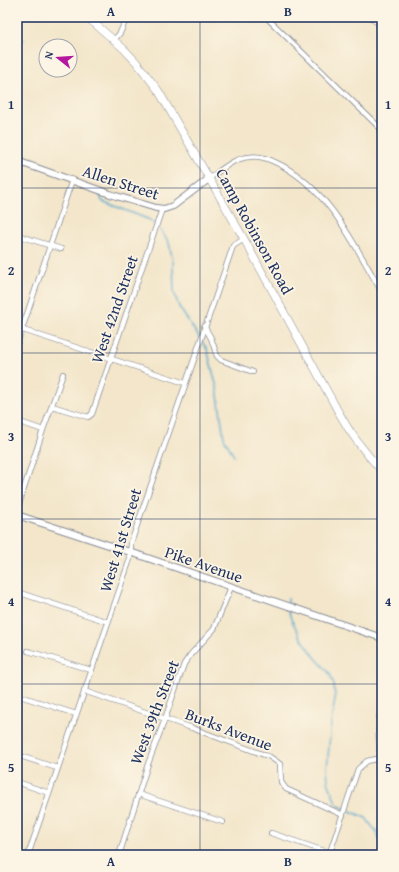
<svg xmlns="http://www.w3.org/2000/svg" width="399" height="872" viewBox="0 0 399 872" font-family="'Gentium Book Plus',serif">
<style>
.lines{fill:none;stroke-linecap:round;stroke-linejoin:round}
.stream{stroke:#4fa5cc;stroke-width:1.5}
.minor-casing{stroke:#878a94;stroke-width:6}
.tertiary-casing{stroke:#878a94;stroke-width:8}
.secondary-casing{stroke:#878a94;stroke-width:8}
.minor{stroke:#fff;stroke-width:4.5}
.tertiary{stroke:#fff;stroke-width:6}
.secondary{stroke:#fff;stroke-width:7}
.grid{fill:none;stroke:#1b2f5e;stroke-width:1;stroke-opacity:0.55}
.labels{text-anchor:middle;stroke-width:3.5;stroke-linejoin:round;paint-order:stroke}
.street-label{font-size:16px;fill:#1b2f5e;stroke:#fcf5e5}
.neatline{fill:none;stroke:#1b2f5e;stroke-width:1.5}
.grid-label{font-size:13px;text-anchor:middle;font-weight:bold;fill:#1b2f5e}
</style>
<rect width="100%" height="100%" fill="#fcf5e5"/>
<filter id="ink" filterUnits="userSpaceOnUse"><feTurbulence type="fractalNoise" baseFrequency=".025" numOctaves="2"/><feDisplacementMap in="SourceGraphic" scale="8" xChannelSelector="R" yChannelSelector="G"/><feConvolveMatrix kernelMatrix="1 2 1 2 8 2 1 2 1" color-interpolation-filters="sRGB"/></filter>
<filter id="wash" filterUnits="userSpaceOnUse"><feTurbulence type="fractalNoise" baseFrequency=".012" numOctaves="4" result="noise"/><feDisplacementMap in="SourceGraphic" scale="16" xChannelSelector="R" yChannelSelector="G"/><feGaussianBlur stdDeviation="0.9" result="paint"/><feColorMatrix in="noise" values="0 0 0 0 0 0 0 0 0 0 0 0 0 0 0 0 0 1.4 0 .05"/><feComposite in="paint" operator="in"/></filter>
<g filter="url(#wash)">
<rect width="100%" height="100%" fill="#f3e6ca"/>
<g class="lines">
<g class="stream">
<polyline points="17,37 24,40"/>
<polyline points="99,193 102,201 150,220 161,231 169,243 173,262 174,292 179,307 207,349 217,388 224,438 234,456"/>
<polyline points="288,598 288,604"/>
<polyline points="288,608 291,619 300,636 314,656 330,674 334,685 335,699 331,722 327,769 328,782 336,803 339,806 366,818 377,833 381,845 381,855"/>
</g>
</g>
</g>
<g filter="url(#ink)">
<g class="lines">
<defs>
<g id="minor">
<polyline points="266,17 382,130"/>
<polyline points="371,17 382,27"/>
<polyline points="114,40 120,33 127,17"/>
<path d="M210,178C221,170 234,158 249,157C261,155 271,160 281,165C331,192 354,245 382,292"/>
<polyline points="17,235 61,249"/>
<polyline points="204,326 211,338 217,356 221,360 253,372"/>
<polyline points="17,328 185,383"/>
<polyline points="17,344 72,180"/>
<polyline points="52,406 88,417 92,414 162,209"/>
<polyline points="17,421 43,430"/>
<polyline points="17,510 43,430 63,374"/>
<polyline points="17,592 108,622"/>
<polyline points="28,651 91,670"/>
<polyline points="84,691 192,728 270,757 280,764 281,782 286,789 343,815"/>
<polyline points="17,695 76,714"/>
<polyline points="17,755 57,768"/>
<polyline points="17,782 49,793"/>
<polyline points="138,794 223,822"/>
<polyline points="271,833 330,853"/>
<polyline points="28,855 130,559 131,543 232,249 233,246 244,239"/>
<polyline points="119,855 148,764 165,719 184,664 191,654 214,629 231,587"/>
<polyline points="329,855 358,769 367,761 381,758"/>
</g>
<g id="tertiary">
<polyline points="17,161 113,195 156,208 164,209 173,206 210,178"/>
<polyline points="17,515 130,552 382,638"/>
</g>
<g id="secondary">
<path d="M87,17L124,49L137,63L158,90L244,239L339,413C351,435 365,453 382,471"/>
<path d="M382,705C379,723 378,741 382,759"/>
</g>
</defs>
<use href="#minor" class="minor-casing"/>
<use href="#tertiary" class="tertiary-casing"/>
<use href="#secondary" class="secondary-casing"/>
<use href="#minor" class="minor"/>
<use href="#tertiary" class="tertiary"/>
<use href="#secondary" class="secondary"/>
</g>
</g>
<path class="grid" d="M200,17V855M17,188H382M17,353H382M17,519H382M17,684H382"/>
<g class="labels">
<g class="street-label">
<text transform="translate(121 182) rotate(18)" y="6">Allen Street</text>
<text transform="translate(255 231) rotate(61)" y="6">Camp Robinson Road</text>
<text transform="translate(114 309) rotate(-71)" y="6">West 42nd Street</text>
<text transform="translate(120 540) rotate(-73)" y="6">West 41st Street</text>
<text transform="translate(204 564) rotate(19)" y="6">Pike Avenue</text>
<text transform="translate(154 712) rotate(-69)" y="6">West 39th Street</text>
<text transform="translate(229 729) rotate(21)" y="6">Burks Avenue</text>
</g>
</g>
<rect width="399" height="872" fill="none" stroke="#fcf5e5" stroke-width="44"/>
<g transform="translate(58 58) rotate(287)"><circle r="19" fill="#fcf5e5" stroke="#a2a6af"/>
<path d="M0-3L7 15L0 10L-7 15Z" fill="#b5179e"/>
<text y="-6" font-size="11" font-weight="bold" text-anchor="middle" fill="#1b2f5e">N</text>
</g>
<rect x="22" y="22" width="355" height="828" class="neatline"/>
<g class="grid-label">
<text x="111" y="16">A</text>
<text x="288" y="16">B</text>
<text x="11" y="109">1</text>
<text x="388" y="109">1</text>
<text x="11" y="275">2</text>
<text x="388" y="275">2</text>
<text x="11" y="441">3</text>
<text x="388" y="441">3</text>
<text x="11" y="606">4</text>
<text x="388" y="606">4</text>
<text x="11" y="772">5</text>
<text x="388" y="772">5</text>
<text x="111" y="866">A</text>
<text x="288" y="866">B</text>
</g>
</svg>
